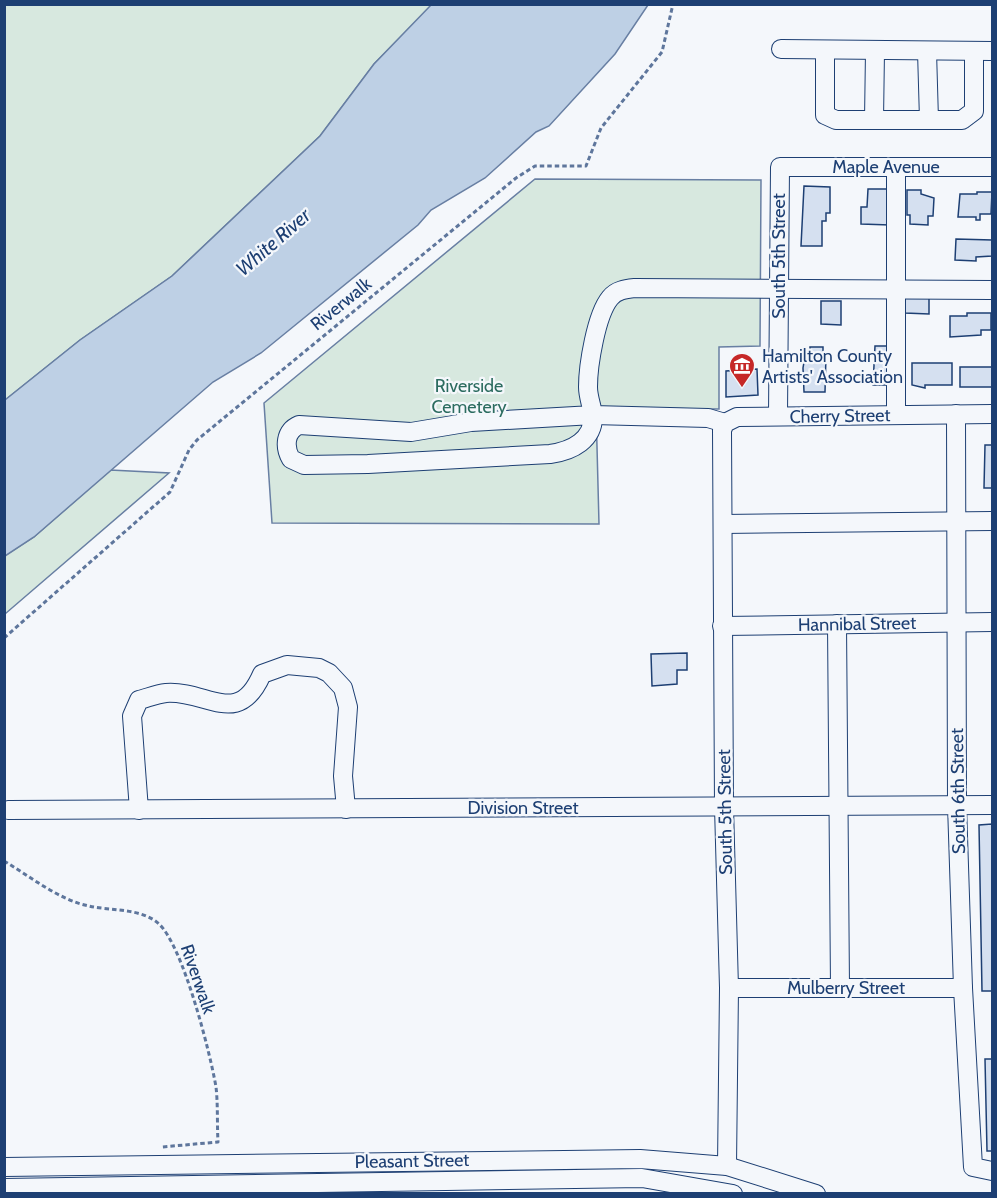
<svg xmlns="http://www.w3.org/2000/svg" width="997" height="1198" viewBox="0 0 997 1198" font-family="Cabin,sans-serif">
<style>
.green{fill:#d7e8df;stroke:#687fa3;stroke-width:1.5}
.water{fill:#bed0e5;stroke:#687fa3;stroke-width:1.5}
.building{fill:#d5e0f0;stroke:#1d3f73;stroke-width:1.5}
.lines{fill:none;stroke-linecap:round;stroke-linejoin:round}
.minor-casing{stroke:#1d3f73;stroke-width:20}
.path{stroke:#5e769c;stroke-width:3;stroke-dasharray:4.5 3;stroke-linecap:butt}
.minor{stroke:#f4f7fb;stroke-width:18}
.labels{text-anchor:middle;stroke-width:4.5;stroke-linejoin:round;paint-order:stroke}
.street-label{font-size:18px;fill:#1d3f73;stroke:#f4f7fb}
.poi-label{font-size:18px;fill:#1d3f73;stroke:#f4f7fb;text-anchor:start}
.park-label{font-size:18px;fill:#2c6c60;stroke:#f4f7fb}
.water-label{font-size:20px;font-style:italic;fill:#1d3f73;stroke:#f4f7fb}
</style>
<rect width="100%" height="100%" fill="#f4f7fb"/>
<g class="green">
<polygon points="5,5 432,5 374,64 320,136 172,276 80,340 5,400"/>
<polygon points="535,179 761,180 760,346 719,347 719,409 596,408 599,524 272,523 264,403"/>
<polygon points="110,470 169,473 5,614 4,556 34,537"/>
</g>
<polygon class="water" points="432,4 648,5 615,54 549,126 536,132 485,178 431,210 418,225 261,353 213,382 34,537 5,556 5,400 80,340 172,276 320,136 374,64"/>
<g class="building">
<polygon points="804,186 830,187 830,213 826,213 826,221 822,221 822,246 801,246"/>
<polygon points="868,189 891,189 890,225 861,224 861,207 867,207"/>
<polygon points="907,190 921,190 921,194 934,198 933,216 928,216 928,225 910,224 910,215 907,215"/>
<polygon points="977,192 992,192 991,214 980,214 980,220 976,220 976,217 958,217 960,194 977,194"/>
<polygon points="956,239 992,240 992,256 976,257 976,261 955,260"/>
<polygon points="905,297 929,298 929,314 905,313"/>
<polygon points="821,301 841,301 841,325 821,324"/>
<polygon points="967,313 991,313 991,330 981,330 981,335 950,337 950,316 967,316"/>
<polygon points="875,346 887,346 891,385 873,385"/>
<polygon points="810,347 823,347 823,355 826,355 825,392 804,392 803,368 805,356 810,356"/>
<polygon points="912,363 952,363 952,385 925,385 925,388 912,385"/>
<rect x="960" y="367" width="32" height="20"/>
<polygon points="757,369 758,395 726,397 726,371"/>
<polygon points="985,445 992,445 992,488 984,488"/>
<polygon points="687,653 687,670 677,670 677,684 652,686 651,654"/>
<polygon points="992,824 992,991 982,991 979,825"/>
<polygon points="985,1059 992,1059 992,1151 987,1151"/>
</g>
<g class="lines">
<defs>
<g id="minor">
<polyline points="781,49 992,51"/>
<polyline points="825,50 825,115 836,120 962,120 974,111 974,51"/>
<polyline points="927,51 929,120"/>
<polyline points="874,120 875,51"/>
<polyline points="896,168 896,415"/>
<polyline points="956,414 957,805 963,988 973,1167 992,1171"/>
<polyline points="778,416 780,167 992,167"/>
<path d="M725,423L708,418L593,415L471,422L411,432L299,425C285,431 284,447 291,459L304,465L368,464L550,454C572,451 594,440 593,415C592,406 588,397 588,387C588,366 596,315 610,298C616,290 626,289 635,288L992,290"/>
<polyline points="723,524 992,521"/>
<polyline points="837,624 840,988"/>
<polyline points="722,626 992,622"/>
<polyline points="8,810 992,805"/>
<path d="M139,810L132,716L139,700C147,698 157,694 166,693C208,690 238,729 262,674L287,665L319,668L329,673L343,688L348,707L343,776L346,809"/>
<polyline points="729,988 963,988"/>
<polyline points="727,1166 729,988 724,807 722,430 725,423 737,417 992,414"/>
<polyline points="4,1167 640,1159 727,1166 816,1194"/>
<polyline points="4,1188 642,1178 733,1194"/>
</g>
</defs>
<use href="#minor" class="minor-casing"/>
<g class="path">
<polyline points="4,638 170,492 189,450 197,440 516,178 535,166 586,166 601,128 662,52 673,4"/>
<path d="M4,861C31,877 59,900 89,906C111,911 142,908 159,924C183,946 210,1052 216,1087C218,1104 217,1124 218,1142L162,1147"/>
</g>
<use href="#minor" class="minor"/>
</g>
<defs>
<symbol id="museum-pin" viewBox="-11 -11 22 30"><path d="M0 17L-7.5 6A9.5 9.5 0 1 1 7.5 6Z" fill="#c62828" stroke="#f4f7fb"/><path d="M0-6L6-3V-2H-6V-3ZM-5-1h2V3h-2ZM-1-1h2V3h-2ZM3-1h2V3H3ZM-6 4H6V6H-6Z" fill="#fff"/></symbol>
</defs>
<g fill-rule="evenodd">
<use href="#museum-pin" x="727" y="351" width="30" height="40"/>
</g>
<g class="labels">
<g class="street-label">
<text x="886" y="173">Maple Avenue</text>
<text transform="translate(779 256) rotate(-90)" y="6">South 5th Street</text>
<text transform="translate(341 304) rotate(-39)" y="6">Riverwalk</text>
<text transform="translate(840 416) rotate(-1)" y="6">Cherry Street</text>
<text transform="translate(857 624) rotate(-1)" y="6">Hannibal Street</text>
<text transform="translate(958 791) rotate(-91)" y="6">South 6th Street</text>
<text x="523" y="814">Division Street</text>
<text transform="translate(725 812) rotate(-91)" y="6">South 5th Street</text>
<text transform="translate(198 979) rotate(71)" y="6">Riverwalk</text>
<text x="846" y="994">Mulberry Street</text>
<text transform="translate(412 1161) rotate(-1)" y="6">Pleasant Street</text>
</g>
<g class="poi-label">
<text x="762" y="362">Hamilton County<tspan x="762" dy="21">Artists' Association</tspan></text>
</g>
<g class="park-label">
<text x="469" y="392">Riverside<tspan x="469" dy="21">Cemetery</tspan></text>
</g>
<g class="water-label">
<text transform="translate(273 242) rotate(-41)" y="7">White River</text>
</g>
</g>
<rect width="997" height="1198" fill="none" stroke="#1d3f73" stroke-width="12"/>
</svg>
